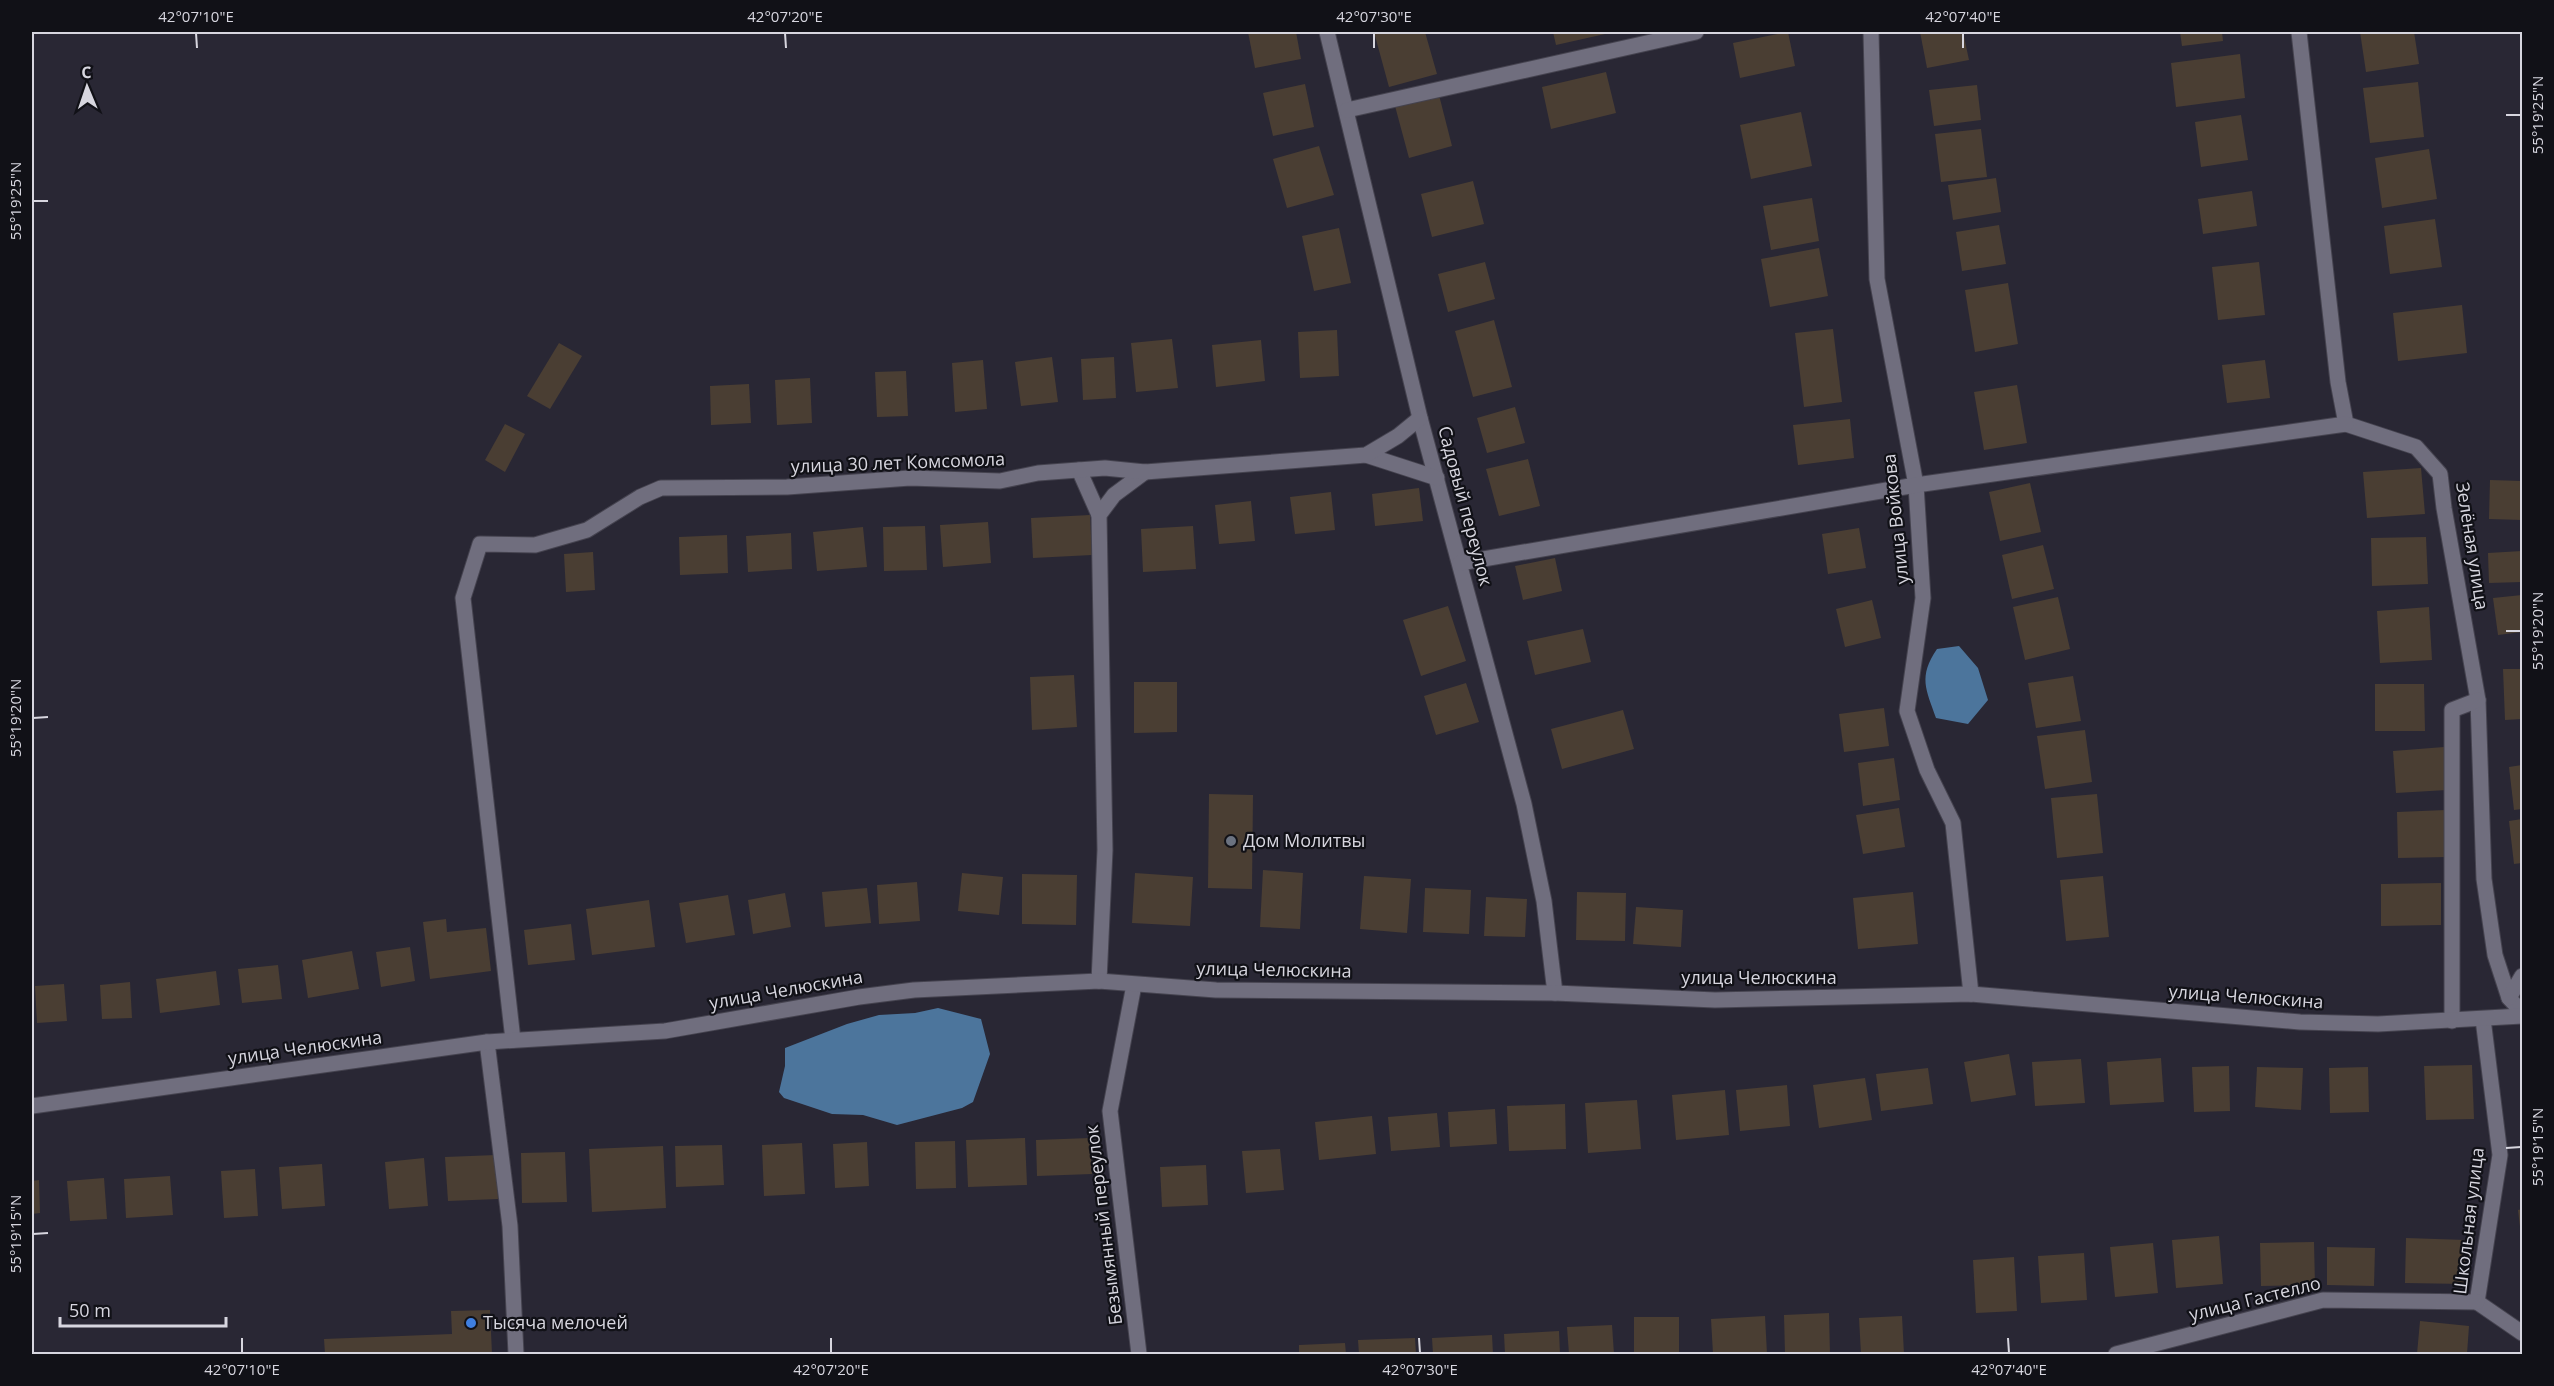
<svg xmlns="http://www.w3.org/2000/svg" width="2554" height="1386" viewBox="0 0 2554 1386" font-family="'Open Sans',sans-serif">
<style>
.water{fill:#4c759c}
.building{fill:#4a3e33}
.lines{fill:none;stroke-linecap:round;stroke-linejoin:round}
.minor-casing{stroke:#45434f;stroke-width:17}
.minor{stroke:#706e7e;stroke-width:15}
.ticks{fill:none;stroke:#d7d6df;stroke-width:2}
.worship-dot{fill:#6b7280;stroke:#111117;stroke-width:2}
.shop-dot{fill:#3f7fe0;stroke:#111117;stroke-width:2}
.labels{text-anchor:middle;stroke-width:4.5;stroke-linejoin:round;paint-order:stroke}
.street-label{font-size:18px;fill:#d7d6df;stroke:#111117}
.poi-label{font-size:18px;fill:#d7d6df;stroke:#111117;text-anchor:start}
.neatline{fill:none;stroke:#d7d6df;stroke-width:2}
.ticks-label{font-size:15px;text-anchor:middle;fill:#d7d6df}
</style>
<rect width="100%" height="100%" fill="#292734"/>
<g class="water">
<path d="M1959,646L1978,668L1988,700L1968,724L1936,718C1926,689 1918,677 1937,649Z"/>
<polygon points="938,1008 981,1019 990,1054 973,1102 962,1108 897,1125 863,1115 832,1114 784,1098 779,1092 785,1066 785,1048 847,1024 879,1015 915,1013"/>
</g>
<g class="building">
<polygon points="1248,32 1296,32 1301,59 1255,68"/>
<polygon points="1374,32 1425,32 1437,74 1389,87"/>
<polygon points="1553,32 1614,32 1556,45"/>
<polygon points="1788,32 1795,66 1740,78 1733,43"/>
<polygon points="1920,32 1963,32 1969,60 1927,68"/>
<polygon points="2180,32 2222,32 2223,41 2182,46"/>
<polygon points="2360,32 2414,32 2419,64 2366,72"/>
<polygon points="2240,54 2245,98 2176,107 2171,63"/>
<polygon points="1606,72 1616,113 1551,129 1542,87"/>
<polygon points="2418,82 2424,137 2370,143 2363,88"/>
<polygon points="1305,84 1314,127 1273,136 1263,93"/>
<polygon points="1977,85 1981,120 1934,126 1929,90"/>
<polygon points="1439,95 1452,146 1409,158 1395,106"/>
<polygon points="1801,112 1812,166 1751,179 1740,125"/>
<polygon points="2241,115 2248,160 2201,167 2195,122"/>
<polygon points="1981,129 1987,177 1941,182 1935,134"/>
<polygon points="1319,146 1334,195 1287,208 1273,159"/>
<polygon points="2429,149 2437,199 2382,208 2375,158"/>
<polygon points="1996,178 2001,212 1953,220 1948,185"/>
<polygon points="1473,181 1484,224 1432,237 1421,194"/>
<polygon points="2252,191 2257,226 2203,234 2198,199"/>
<polygon points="1812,198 1819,241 1771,250 1763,206"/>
<polygon points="2435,219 2442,267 2390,274 2384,226"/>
<polygon points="1999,225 2006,264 1962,271 1956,232"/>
<polygon points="1339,228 1351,283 1314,291 1302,236"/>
<polygon points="1819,248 1828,296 1770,307 1761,259"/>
<polygon points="1485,262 1495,299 1448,312 1438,274"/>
<polygon points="2259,262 2265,315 2218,320 2212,267"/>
<polygon points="2008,283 2018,344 1975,352 1965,290"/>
<polygon points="2462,305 2467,353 2398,361 2393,313"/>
<polygon points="1494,320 1512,387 1473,397 1455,331"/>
<polygon points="1833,329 1842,402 1804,407 1795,333"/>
<polygon points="1337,330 1339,376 1300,378 1298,332"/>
<polygon points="1172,339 1178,388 1136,392 1131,343"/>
<polygon points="1261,340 1265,381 1216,387 1212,345"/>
<polygon points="559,343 582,356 550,409 527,396"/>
<polygon points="1052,357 1058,402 1021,406 1015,362"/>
<polygon points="1114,357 1116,398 1083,400 1081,359"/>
<polygon points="983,360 987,409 955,412 952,363"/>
<polygon points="2265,360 2270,398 2227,403 2222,365"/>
<polygon points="906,371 908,416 877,417 875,372"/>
<polygon points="810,378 812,423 777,425 775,380"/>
<polygon points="749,384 751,423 711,425 710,386"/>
<polygon points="2017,385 2027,443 1984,450 1974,392"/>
<polygon points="1515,407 1525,443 1487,453 1477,418"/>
<polygon points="1850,419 1854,458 1798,465 1793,425"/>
<polygon points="505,424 525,434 505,472 485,460"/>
<polygon points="1528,459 1540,506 1499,516 1486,469"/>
<polygon points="2421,468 2425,514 2367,518 2363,472"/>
<polygon points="2490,480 2522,481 2522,520 2489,519"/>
<polygon points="2030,483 2041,532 2000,541 1989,492"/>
<polygon points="1419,488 1423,521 1375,526 1372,494"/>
<polygon points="1331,492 1335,530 1295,534 1290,497"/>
<polygon points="1251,501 1255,541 1219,544 1215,505"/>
<polygon points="1090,515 1092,555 1033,558 1031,518"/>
<polygon points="988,522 991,563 943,567 940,525"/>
<polygon points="925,526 927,570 884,571 883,527"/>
<polygon points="1193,526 1196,569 1143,572 1141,529"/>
<polygon points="863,527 867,567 817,571 813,532"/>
<polygon points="1859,528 1866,568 1828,574 1822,534"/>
<polygon points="791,533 792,569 748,572 746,536"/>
<polygon points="727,535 728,573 680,575 679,537"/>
<polygon points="2426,537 2428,584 2372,586 2371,538"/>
<polygon points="2043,545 2054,589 2012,599 2002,555"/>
<polygon points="2522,551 2522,582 2489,583 2488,553"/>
<polygon points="593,552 595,590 566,592 564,554"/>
<polygon points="1555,558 1562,591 1523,600 1515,566"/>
<polygon points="2522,595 2522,632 2498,635 2493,598"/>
<polygon points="2058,597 2070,649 2025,660 2013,607"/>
<polygon points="1872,600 1881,638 1845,647 1836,609"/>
<polygon points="1448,606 1466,661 1421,676 1403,620"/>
<polygon points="2429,607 2432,660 2380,663 2377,611"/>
<polygon points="1583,629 1591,662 1535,675 1527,641"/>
<polygon points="2503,669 2522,669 2522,719 2505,720"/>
<polygon points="1074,675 1077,727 1032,730 1030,677"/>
<polygon points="2073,676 2081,721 2036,728 2028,683"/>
<polygon points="1134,682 1177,682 1177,732 1134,733"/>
<polygon points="1466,683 1479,722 1436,735 1424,696"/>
<polygon points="2375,684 2424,684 2425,731 2375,731"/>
<polygon points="1884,708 1889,746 1844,752 1839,714"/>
<polygon points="1623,710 1634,749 1562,769 1551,729"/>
<polygon points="2085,730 2092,782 2045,789 2037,736"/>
<polygon points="2444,747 2447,790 2396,793 2393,751"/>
<polygon points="1894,758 1900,800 1863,806 1858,763"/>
<polygon points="2522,765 2522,809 2514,810 2509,767"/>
<polygon points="1209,794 1253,795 1252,889 1208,888"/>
<polygon points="2097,794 2103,853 2057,858 2051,798"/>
<polygon points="1899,808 1905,847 1863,854 1856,815"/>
<polygon points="2446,810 2447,857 2398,858 2397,812"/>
<polygon points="2522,819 2522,863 2514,864 2509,821"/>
<polygon points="1263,870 1303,873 1300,929 1260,927"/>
<polygon points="962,873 1003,877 999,915 958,911"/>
<polygon points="1135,873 1193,877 1190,926 1132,923"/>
<polygon points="1022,874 1077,875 1076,925 1022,924"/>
<polygon points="1364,876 1411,879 1407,933 1360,929"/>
<polygon points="2103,876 2109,937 2066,941 2060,880"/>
<polygon points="917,882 920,921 879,924 877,885"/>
<polygon points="2441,883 2441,925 2381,926 2381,884"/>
<polygon points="867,888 871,923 825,927 822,892"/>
<polygon points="1425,888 1471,890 1469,934 1423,932"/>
<polygon points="1577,892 1626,893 1625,941 1576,940"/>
<polygon points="1913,892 1918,944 1858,949 1853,898"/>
<polygon points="785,893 791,927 753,934 748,900"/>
<polygon points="728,895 735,935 686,943 679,903"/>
<polygon points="1486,897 1527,899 1525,937 1484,936"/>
<polygon points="649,900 655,947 592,955 586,909"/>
<polygon points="1636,907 1683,910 1681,947 1633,944"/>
<polygon points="446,919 447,932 486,928 491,971 430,979 423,922"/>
<polygon points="571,924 575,960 528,965 524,930"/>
<polygon points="410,947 415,981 381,987 376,952"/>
<polygon points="352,951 359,989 308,998 302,960"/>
<polygon points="278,965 282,999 242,1003 238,969"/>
<polygon points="216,971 220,1005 160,1013 156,979"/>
<polygon points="130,982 132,1018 102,1019 100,985"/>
<polygon points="64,984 67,1021 37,1023 35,986"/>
<polygon points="2009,1054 2016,1095 1971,1102 1964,1062"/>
<polygon points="2161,1058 2164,1102 2110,1105 2107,1062"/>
<polygon points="2081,1059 2085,1103 2035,1106 2032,1062"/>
<polygon points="2472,1065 2474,1119 2426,1120 2424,1066"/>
<polygon points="2229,1066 2230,1111 2194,1112 2192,1067"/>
<polygon points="2257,1067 2303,1068 2301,1110 2255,1107"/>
<polygon points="2368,1067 2369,1112 2330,1113 2329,1068"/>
<polygon points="1928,1068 1933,1104 1881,1111 1876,1074"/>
<polygon points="1865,1078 1872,1120 1819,1128 1813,1085"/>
<polygon points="1787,1085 1790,1126 1740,1131 1736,1090"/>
<polygon points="1725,1090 1729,1135 1676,1140 1672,1095"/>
<polygon points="1637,1100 1641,1149 1588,1153 1585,1103"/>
<polygon points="1565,1104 1566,1149 1509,1151 1507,1106"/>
<polygon points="1495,1109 1497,1144 1450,1147 1448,1112"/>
<polygon points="1437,1113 1440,1147 1391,1151 1388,1117"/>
<polygon points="1372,1116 1376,1154 1319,1160 1315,1122"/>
<polygon points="1025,1138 1027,1185 968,1187 966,1140"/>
<polygon points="1090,1138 1092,1174 1037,1176 1036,1140"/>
<polygon points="955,1141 956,1188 916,1189 915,1142"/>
<polygon points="867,1142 869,1186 835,1188 833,1144"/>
<polygon points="802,1143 805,1194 764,1196 762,1145"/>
<polygon points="722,1145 724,1185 676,1187 675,1146"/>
<polygon points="663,1146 666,1208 592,1212 589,1149"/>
<polygon points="1280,1149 1284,1190 1246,1193 1242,1151"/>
<polygon points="565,1152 567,1202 522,1203 521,1153"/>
<polygon points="496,1155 498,1199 448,1201 445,1157"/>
<polygon points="424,1158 428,1206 389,1209 385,1162"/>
<polygon points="322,1164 325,1206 282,1209 279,1167"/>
<polygon points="1206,1165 1208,1205 1162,1207 1160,1167"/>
<polygon points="255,1169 258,1216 224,1218 221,1171"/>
<polygon points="170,1176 173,1215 126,1218 124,1179"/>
<polygon points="104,1178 107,1219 70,1221 67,1181"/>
<polygon points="39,1180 40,1213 32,1214 32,1181"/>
<polygon points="2522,1209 2522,1234 2521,1235 2518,1210"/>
<polygon points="2219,1236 2223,1284 2176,1288 2172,1240"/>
<polygon points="2406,1238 2466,1240 2464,1284 2405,1283"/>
<polygon points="2314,1242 2315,1285 2261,1286 2260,1243"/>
<polygon points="2153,1243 2158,1293 2115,1297 2110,1247"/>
<polygon points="2327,1247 2375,1248 2374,1286 2327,1285"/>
<polygon points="2084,1253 2087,1300 2041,1303 2038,1256"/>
<polygon points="2014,1257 2017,1311 1976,1313 1973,1260"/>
<polygon points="490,1310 492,1354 325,1354 324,1339 452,1334 451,1311"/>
<polygon points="1829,1313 1830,1354 1785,1354 1784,1315"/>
<polygon points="1765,1316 1767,1354 1713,1354 1711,1319"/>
<polygon points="1902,1316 1904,1354 1861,1354 1859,1318"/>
<rect x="1634" y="1317" width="45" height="37"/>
<polygon points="2420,1321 2469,1326 2467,1354 2417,1354"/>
<polygon points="1612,1325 1614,1354 1569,1354 1567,1327"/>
<polygon points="1559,1331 1560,1354 1505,1354 1504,1334"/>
<polygon points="1492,1335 1493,1354 1433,1354 1432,1338"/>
<polygon points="1415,1338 1416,1354 1359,1354 1358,1340"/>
<polygon points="1345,1343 1346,1354 1299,1354 1299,1345"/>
</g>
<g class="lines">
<defs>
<g id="minor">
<polyline points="1327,32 1420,418 1524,804 1544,901 1555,993"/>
<polyline points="1871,32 1877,279 1916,485 1923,598 1907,711 1927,770 1953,823 1971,994"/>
<polyline points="2299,32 2338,382 2346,424 2416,447 2440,474 2444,508 2478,700 2484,879 2495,955 2509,998 2522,1012"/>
<polyline points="1347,110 1696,32"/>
<polyline points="1366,455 1437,478"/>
<polyline points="1079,470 1099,515"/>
<polyline points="1460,563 1916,485 2346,424"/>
<polyline points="1099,981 1105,850 1099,515 1114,495 1145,472"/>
<polyline points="1134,985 1110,1111 1139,1354"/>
<polyline points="2509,998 2522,976"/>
<polyline points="2483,1019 2500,1155 2477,1302 2522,1333"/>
<polyline points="2452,1021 2452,710 2478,700"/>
<polyline points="513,1040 463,598 480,544 535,545 587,530 640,497 661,488 787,487 910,478 1000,481 1038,473 1105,468 1145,472 1366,455 1398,436 1420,418"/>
<polyline points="487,1042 510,1226 516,1354"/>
<polyline points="32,1106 487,1042 665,1031 859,997 914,990 1099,981 1216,990 1555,993 1715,1000 1971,994 2300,1022 2378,1024 2522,1016"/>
<polyline points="2116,1354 2323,1300 2477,1302"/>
</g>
</defs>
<use href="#minor" class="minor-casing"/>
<use href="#minor" class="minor"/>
</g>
<path class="ticks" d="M196,33L197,48M785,33L786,48M1374,33V48M1963,33V48M2506,115H2521M33,201H48M2506,631H2521M33,718L48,717M2506,1148L2521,1147M33,1234L48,1233M242,1338V1353M831,1338V1353M1419,1338L1420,1353M2008,1338L2009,1353"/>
<circle class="worship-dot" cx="1231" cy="841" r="6"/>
<circle class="shop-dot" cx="471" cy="1323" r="6"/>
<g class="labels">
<g class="street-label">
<text transform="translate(898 463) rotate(-2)" y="6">улица 30 лет Комсомола</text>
<text transform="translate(1465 506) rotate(75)" y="6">Садовый переулок</text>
<text transform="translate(1896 519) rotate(-96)" y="6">улица Войкова</text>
<text transform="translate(2472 546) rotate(81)" y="6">Зелёная улица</text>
<text transform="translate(1274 970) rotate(1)" y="6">улица Челюскина</text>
<text x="1759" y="984">улица Челюскина</text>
<text transform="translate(786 990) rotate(-10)" y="6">улица Челюскина</text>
<text transform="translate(2246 997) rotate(4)" y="6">улица Челюскина</text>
<text transform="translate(305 1048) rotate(-8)" y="6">улица Челюскина</text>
<text transform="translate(2469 1221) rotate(-83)" y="6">Школьная улица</text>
<text transform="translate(1104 1225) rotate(-97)" y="6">Безымянный переулок</text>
<text transform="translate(2255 1299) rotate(-14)" y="6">улица Гастелло</text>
</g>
<g class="poi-label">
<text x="1243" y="847">Дом Молитвы</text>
<text x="483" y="1329">Тысяча мелочей</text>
</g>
</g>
<rect width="2554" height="1386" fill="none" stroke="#111117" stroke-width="66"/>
<g transform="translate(87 87) rotate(358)" stroke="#111117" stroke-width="4.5" paint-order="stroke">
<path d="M0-4.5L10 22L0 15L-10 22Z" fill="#d7d6df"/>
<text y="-9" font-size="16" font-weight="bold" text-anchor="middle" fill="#d7d6df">С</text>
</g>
<path d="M60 1317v9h166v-9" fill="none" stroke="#d7d6df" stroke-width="3"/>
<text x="69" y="1317" font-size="18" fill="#d7d6df" stroke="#111117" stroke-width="4.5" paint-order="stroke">50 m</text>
<rect x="33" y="33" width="2488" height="1320" class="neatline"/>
<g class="ticks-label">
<text x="196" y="22">42°07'10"E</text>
<text x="785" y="22">42°07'20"E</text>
<text x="1374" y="22">42°07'30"E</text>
<text x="1963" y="22">42°07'40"E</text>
<text transform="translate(2538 115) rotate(-90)" y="5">55°19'25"N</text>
<text transform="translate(16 201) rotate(-90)" y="5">55°19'25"N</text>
<text transform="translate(2538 631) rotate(-90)" y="5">55°19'20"N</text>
<text transform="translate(16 718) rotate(-90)" y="5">55°19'20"N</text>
<text transform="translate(2538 1147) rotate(-90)" y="5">55°19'15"N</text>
<text transform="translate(16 1234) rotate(-90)" y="5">55°19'15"N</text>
<text x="242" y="1375">42°07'10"E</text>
<text x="831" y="1375">42°07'20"E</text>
<text x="1420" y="1375">42°07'30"E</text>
<text x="2009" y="1375">42°07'40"E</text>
</g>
</svg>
